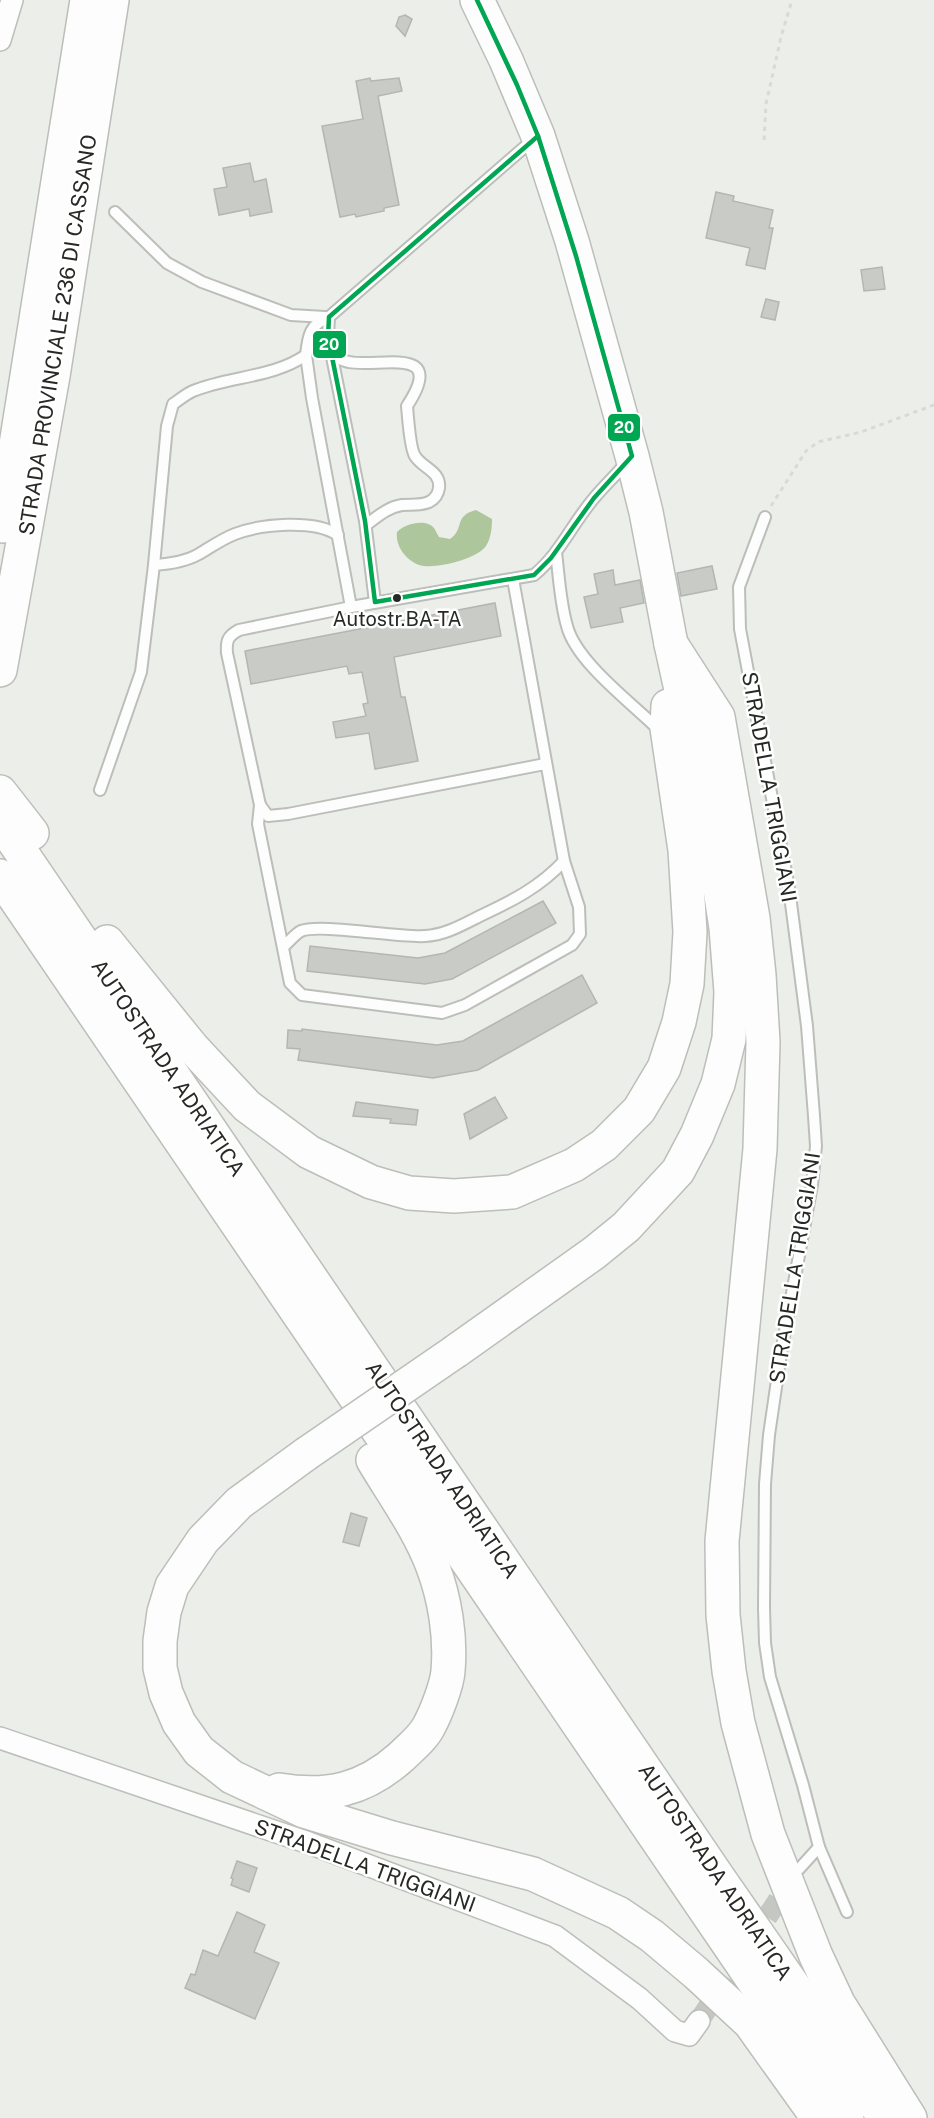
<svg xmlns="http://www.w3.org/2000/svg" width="934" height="2118" viewBox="0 0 934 2118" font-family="'Public Sans',sans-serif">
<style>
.water{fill:#aec69b}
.building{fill:#c9cbc6;stroke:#b3b6b1;stroke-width:1.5}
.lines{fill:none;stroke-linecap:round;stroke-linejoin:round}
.street-tunnel{stroke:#c4c7c2;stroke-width:21;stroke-dasharray:21 10;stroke-linecap:butt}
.lane-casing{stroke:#bcbeb9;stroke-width:14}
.street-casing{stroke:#bcbeb9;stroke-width:24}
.highway-casing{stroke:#bcbeb9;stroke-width:36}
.path{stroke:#d8dad7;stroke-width:3;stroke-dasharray:4.5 4.5;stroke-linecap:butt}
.lane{stroke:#fcfdfc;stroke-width:10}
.street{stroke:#fcfdfc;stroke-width:21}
.highway{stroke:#fcfdfc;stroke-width:33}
.highway-bridge-casing{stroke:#bcbeb9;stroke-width:36;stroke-linecap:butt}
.highway-bridge{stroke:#fcfdfc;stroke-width:33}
.bus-1-casing{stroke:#fff;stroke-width:9}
.bus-1{stroke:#00a651;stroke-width:4.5}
.bus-dot{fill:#262924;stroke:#fff;stroke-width:2}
.labels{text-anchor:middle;stroke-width:5;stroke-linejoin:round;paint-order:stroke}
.bus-label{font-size:20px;fill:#262924;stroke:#fff}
.street-label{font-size:21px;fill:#262924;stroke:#fff}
.line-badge{stroke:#fff;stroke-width:2}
.badge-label{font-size:16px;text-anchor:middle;font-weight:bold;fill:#fff}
</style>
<rect width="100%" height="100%" fill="#ecefe9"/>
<path class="water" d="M476,510L492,519C492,528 491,538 486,546C477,559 434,570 419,565C406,560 395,546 397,532C404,524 426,518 434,528C436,531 437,534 439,537L450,539C465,529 453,516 476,510Z"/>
<g class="building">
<polygon points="405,15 412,19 405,36 396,26 399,17"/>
<polygon points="370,78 371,81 399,78 402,91 378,96 399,205 384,208 384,211 356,217 355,214 340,217 322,126 363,119 356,81"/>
<polygon points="250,163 254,182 266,179 272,212 250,216 249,209 219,215 214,189 227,187 223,168"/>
<polygon points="716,192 734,196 733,201 773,210 769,228 773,228 765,269 746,265 750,248 706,238"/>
<polygon points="882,267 885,289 864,291 861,270"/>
<polygon points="766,299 779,302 775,320 761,317"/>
<polygon points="712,566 717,589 681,596 677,573"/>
<polygon points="613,570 615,585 640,580 644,603 620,608 623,622 591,628 584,597 598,594 594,574"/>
<polygon points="495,603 501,636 394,657 401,697 405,697 418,761 375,769 369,733 336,738 333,722 366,716 363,704 368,703 362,672 349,674 347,666 251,684 245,651"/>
<polygon points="543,901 556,923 452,979 425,984 307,971 310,946 418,958 445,953"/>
<polygon points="582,975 597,1003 478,1070 433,1078 298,1060 300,1049 287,1048 288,1030 302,1031 302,1029 437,1045 463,1041"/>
<polygon points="495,1097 507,1118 470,1139 464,1114"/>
<polygon points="356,1102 418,1110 416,1125 390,1123 391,1119 353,1116"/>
<polygon points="351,1513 367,1518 359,1546 343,1542"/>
<polygon points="237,1861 257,1868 249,1892 231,1885 233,1879 231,1878"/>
<polygon points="237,1912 265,1925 254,1952 279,1963 255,2019 185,1988 191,1974 195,1975 203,1950 218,1956"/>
</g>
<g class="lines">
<polyline class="street-tunnel" points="699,2021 792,1879"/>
<defs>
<g id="lane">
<polyline points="115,212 167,263 202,282 291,315 325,317"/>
<polyline points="329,317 328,337 365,521 375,602"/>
<polyline points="306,355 312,398 351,607"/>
<path d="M331,355C337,358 343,361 349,362C379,368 448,344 407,406C408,417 410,449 415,456C422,468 441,471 439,488C438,495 435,499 429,502C420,506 411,504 402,505C388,507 377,517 366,525"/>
<polyline points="765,517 739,587 740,629 789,888 807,1026 814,1116 816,1146 812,1185 781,1353 769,1435 765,1484 764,1608 765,1643 770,1677 803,1785 819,1847 799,1869"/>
<path d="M556,552C559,576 560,602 567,626C576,662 633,704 659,730"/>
<path d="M154,565C170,564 185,562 199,554C211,547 222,539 235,534C261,524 314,519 338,535"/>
<path d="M513,579L564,861L579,907L580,934L572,945L465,1005L442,1013L302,995L290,983L258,824L260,805L227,653C226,640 228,636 239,630L351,607L534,575C560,554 573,522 595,497C605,485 617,474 627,462"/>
<path d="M100,790L141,672L154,565L167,426L173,404C179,400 186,394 193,391C229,376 273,378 306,355C308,336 310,324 329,317L535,138"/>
<polyline points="260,805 268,816 288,814 545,764"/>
<path d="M284,946C289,942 295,934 301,931C319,923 398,938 425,936C445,935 462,925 480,916C512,901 540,887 564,861"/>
<polyline points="819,1847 847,1912"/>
</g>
<g id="street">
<polyline points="0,40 12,0"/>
<polyline points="0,1738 309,1843 555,1936 640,1999 675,2031 689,2035 699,2021"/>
</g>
<g id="highway">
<polyline points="3,526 87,0"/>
<polyline points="671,644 718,717 753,918 759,975 763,1042 760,1149 722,1541 723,1615 729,1671 738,1723 768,1834 816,1956 838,2003 910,2118"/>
<polyline points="0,670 53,376 112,0"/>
<polyline points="0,792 32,833"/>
<polyline points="0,821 718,1877 885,2118"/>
<polyline points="0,876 847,2118"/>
<polyline points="107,942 192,1047 247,1106 309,1152 371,1182 409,1193 454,1196 512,1192 574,1165 604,1145 639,1110 664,1068 679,1022 687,984 690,932 685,850 667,728 668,706"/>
<polyline points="456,1351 594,1253 626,1227 678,1171 697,1135 718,1084 729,1039 731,992 726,928 718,876 689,726 671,644 646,512 632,456 572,241 538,136 506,60 477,0"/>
<polyline points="306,1454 239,1503 203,1540 172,1586 164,1612 160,1641 160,1668 166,1693 179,1723 199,1751 232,1777 304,1811 392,1838 533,1874 618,1913 652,1936 696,1973 750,2023 818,2118"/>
<path d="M279,1790C327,1798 364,1790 401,1757C410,1748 423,1738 429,1726C436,1713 447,1685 448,1671C451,1637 445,1599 433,1567C419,1529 393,1494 373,1460"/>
</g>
</defs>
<use href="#lane" class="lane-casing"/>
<use href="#street" class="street-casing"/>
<use href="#highway" class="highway-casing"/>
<g class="path">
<polyline points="764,140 766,104 781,37 792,0"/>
<polyline points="771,506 806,451 818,442 861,432 934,405"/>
</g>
<use href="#lane" class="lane"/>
<use href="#street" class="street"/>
<use href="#highway" class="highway"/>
<defs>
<polyline id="highway-bridge" points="306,1454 456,1351"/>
</defs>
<use href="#highway-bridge" class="highway-bridge-casing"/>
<use href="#highway-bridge" class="highway-bridge"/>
<defs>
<g id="bus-1">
<polyline points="477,0 517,85 538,136"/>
<polygon points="538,136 576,256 632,456 594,498 551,558 534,575 375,602 365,521 328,337 329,317"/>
</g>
</defs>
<use href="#bus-1" class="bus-1-casing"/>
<use href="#bus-1" class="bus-1"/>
</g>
<circle class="bus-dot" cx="397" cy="598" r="5"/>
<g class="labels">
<g class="bus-label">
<text x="397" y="626">Autostr.BA-TA</text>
</g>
<g class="street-label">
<text transform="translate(58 335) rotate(-81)" y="7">STRADA PROVINCIALE 236 DI CASSANO</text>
<text transform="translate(769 787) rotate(80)" y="7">STRADELLA TRIGGIANI</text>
<text transform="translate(168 1068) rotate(56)" y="7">AUTOSTRADA ADRIATICA</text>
<text transform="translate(795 1268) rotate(-81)" y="7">STRADELLA TRIGGIANI</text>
<text transform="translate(442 1470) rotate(56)" y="7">AUTOSTRADA ADRIATICA</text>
<text transform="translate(365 1866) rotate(20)" y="7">STRADELLA TRIGGIANI</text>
<text transform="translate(715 1872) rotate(56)" y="7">AUTOSTRADA ADRIATICA</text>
</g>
</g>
<g class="line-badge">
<rect x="312" y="330" width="35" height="29" rx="6" fill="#00a651"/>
<rect x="607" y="413" width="34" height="29" rx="6" fill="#00a651"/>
</g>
<g class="badge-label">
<text x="329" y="350">20</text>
<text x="624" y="433">20</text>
</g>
</svg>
